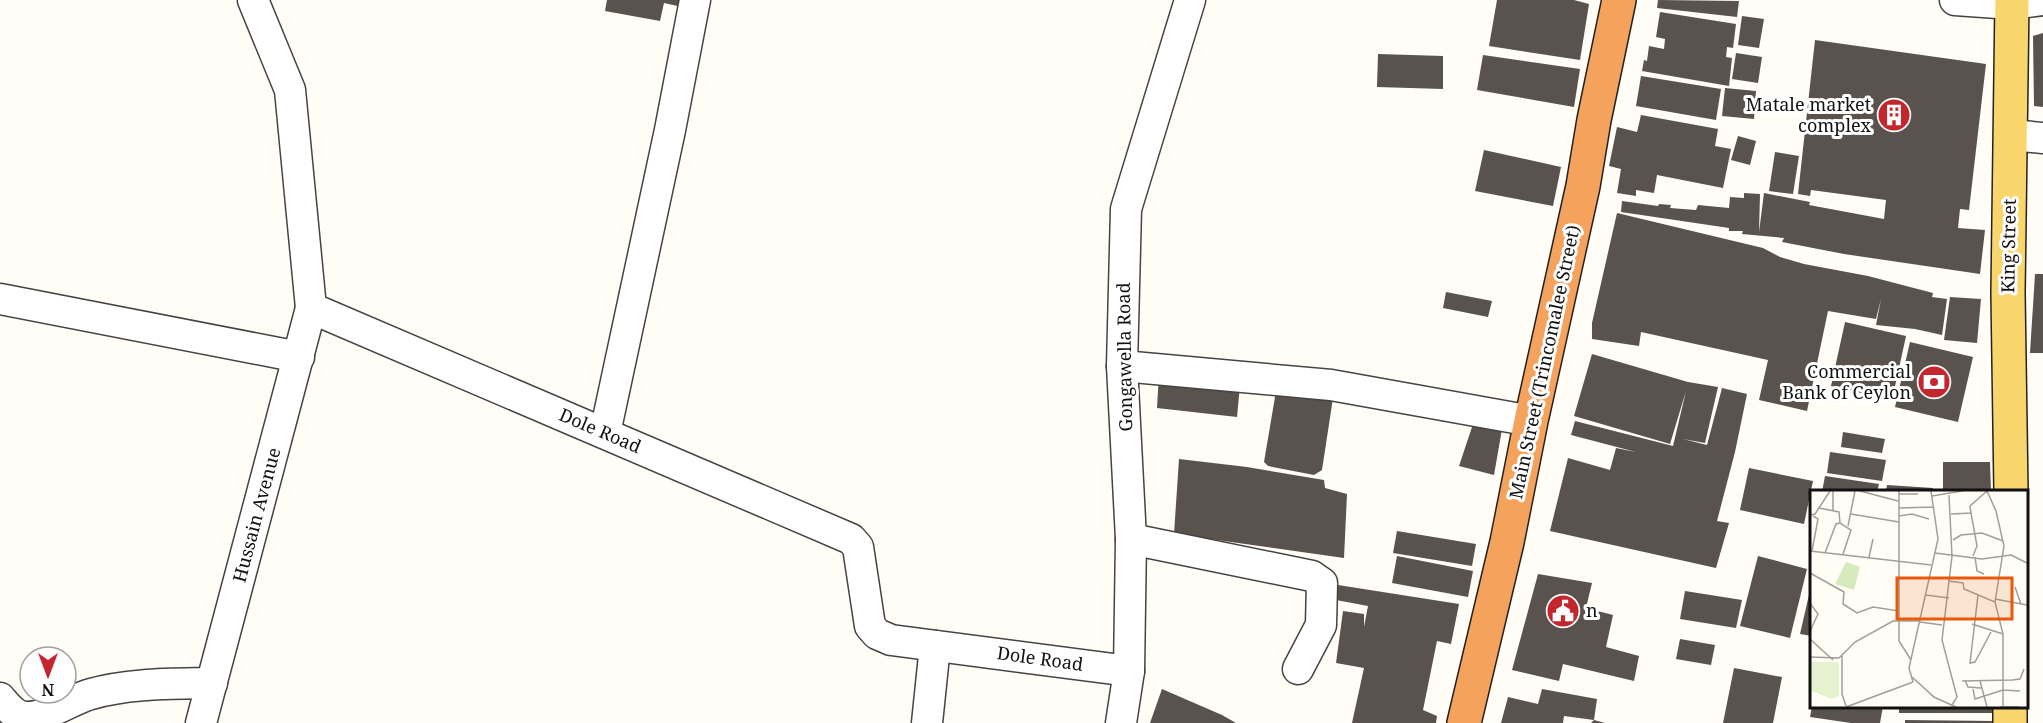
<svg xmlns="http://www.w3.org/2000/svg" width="2043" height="723" viewBox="0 0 2043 723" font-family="'Noto Serif',serif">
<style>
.building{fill:#5a524d}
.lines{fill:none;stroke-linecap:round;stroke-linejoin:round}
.minor-casing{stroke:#444;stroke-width:33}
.major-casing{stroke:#222;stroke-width:36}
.highway-casing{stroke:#222;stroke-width:36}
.minor{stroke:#fff;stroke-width:30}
.major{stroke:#f9d66b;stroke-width:33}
.highway{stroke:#f5a25d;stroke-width:33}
.labels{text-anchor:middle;stroke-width:6;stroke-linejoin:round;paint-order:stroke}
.poi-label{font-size:18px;fill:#111;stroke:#fff;text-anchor:end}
.street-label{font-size:18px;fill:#111;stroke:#fff}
.inset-road{fill:none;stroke:#a09f9a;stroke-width:1.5}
.view{fill:#e8590c;fill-opacity:0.15;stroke:#e8590c;stroke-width:3}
.inset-edge{fill:none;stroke:#111;stroke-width:3}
</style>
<rect width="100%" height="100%" fill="#fffdf5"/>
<g class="building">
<polygon points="607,0 683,0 682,7 664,3 660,21 605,11"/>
<polygon points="1497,0 1574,0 1589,4 1580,60 1489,46"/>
<polygon points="1658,0 1739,1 1737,17 1657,8"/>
<polygon points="1660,12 1736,24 1733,48 1727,47 1726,57 1732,58 1729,86 1642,71 1644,60 1647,61 1649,46 1664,49 1665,39 1656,37"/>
<polygon points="1742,16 1764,19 1759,48 1738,45"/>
<polygon points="2043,33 2043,107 2034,106 2033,36"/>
<polygon points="1815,40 1986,64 1969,210 1960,209 1958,228 1985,230 1980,274 1844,254 1782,242 1784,238 1742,234 1743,231 1729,231 1729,228 1621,212 1622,201 1658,206 1659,204 1671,205 1670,208 1696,210 1698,205 1729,208 1730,197 1744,198 1744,193 1760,194 1759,232 1764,193 1810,202 1809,205 1884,219 1886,200 1811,190 1810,196 1798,194"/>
<polygon points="1736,53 1762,57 1758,83 1732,79"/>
<polygon points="1378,54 1443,56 1443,89 1377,87"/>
<polygon points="1483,55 1580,69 1574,107 1477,90"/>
<polygon points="1641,76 1721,89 1716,120 1636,106"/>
<polygon points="1725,88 1756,91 1754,119 1722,116"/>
<polygon points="1641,115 1718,129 1715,146 1731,149 1723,188 1657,175 1654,193 1636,190 1636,196 1617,193 1621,169 1609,166 1617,127 1637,132"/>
<polygon points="1738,136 1756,141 1750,165 1731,160"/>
<polygon points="1484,150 1561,167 1553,206 1475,191"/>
<polygon points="1775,152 1799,156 1793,194 1769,191"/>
<polygon points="1617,213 1763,248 1780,257 1804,264 1868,276 1933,293 1932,297 1947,299 1942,335 1915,329 1876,325 1881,299 1876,319 1828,311 1807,411 1759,400 1768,360 1641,332 1639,346 1592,339 1592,323"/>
<polygon points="2035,274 2043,274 2043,353 2030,353"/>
<polygon points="1446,292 1492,301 1488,317 1443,308"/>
<polygon points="1950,297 1981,299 1977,343 1944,340"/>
<polygon points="1845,322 1906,336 1892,400 1831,386"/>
<polygon points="1910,342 1973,357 1958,422 1895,407"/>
<polygon points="1592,354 1688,382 1718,387 1705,443 1683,439 1707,445 1722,388 1747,394 1735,452 1717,521 1729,523 1716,568 1550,531 1568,458 1610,470 1616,448 1636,452 1571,435 1575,421 1673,446 1686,391 1670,444 1574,416"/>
<polygon points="1159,374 1240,385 1237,417 1157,408"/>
<polygon points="1276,391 1333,398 1322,470 1314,475 1268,466 1264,462"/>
<polygon points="1474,421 1502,429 1494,475 1459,466"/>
<polygon points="1843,432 1885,439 1882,453 1841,447"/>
<polygon points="1830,452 1886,460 1882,481 1827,473"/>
<polygon points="1179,459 1247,467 1324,480 1325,488 1347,494 1344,558 1174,534"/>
<polygon points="1943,462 1990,462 1991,492 1943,492"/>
<polygon points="1749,468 1813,481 1804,524 1740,510"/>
<polygon points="1825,476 1879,484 1877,492 1822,492"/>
<polygon points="1887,485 1933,488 1932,492 1886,492"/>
<polygon points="1397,531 1476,544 1472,566 1393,553"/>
<polygon points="1397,556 1473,571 1468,597 1392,583"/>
<polygon points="1758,556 1807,569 1790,638 1740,626"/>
<polygon points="1538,574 1592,583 1586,608 1613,615 1606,647 1639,656 1634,681 1563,664 1559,681 1512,670"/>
<polygon points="1338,585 1459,604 1451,644 1437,641 1423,710 1437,716 1436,723 1352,723 1364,668 1336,663 1343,611 1364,614 1364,627 1368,606 1336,600"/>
<polygon points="1811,586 1812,586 1812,636 1800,634"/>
<polygon points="1685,591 1742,600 1736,628 1680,619"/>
<polygon points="1680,639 1715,645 1711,665 1676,659"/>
<polygon points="1734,668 1782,677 1773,723 1723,723"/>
<polygon points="1162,689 1222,715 1236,723 1150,723"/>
<polygon points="1542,689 1597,699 1594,720 1605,723 1591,723 1594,720 1564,716 1563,723 1501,723 1508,697 1538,704"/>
<polygon points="1812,706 1883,706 1880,723 1851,723 1810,717"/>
<rect x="1899" y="706" width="96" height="7"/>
<polygon points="1905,720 1994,721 1994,723 1905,723"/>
</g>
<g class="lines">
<defs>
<g id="minor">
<polyline points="253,0 290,90 311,308 851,539 858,547 870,626 877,634 891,640 1129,671"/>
<polyline points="1955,0 2012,4 2043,0"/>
<polyline points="2010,135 2043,138"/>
<polyline points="0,299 299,357"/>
<polyline points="1122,366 1331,385 1531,421"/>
<polyline points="605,433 670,130 695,0"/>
<polyline points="1131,539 1312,576 1322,583 1321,625 1298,669"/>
<path d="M0,698C7,706 14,716 25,717C45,719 72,699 91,694C130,683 172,684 212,683"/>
<polyline points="201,723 311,308"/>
<polyline points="927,723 935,646"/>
<polyline points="1121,723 1129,671 1131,539 1122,366 1126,209 1190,0"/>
</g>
<g id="major">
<polyline points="2011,492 2008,293 2012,0"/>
<polyline points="2010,723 2010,706"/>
</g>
<polyline id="highway" points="1464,723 1507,542 1531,421 1583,186 1594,120 1619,0"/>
</defs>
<use href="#minor" class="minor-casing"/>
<use href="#major" class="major-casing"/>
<use href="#highway" class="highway-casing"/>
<use href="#minor" class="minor"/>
<use href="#major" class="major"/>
<use href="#highway" class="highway"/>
</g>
<defs>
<symbol id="building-disc" viewBox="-11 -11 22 22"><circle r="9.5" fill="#c4262e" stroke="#fff"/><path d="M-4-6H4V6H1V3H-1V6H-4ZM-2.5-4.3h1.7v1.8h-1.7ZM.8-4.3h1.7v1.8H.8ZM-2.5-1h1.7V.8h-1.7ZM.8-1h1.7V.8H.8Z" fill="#fff"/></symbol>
<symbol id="bank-disc" viewBox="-11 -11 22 22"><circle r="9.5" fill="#c4262e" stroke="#fff"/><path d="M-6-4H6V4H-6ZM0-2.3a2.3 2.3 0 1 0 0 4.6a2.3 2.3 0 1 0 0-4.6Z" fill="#fff"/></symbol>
<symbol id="civic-disc" viewBox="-11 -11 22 22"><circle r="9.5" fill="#c4262e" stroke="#fff"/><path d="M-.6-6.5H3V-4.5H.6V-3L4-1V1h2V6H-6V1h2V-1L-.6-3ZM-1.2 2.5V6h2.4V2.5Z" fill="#fff"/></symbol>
</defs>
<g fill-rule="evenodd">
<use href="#building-disc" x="1875" y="96" width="38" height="38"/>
<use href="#bank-disc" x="1915" y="363" width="38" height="38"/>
<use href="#civic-disc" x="1544" y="592" width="38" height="38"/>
</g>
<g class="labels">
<g class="poi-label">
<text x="1871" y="111">Matale market<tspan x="1871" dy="21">complex</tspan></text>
<text x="1911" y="378">Commercial<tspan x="1911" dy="21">Bank of Ceylon</tspan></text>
<text x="1586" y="617" text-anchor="start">n</text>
</g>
<g class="street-label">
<text transform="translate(2009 246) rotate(-89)" y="6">King Street</text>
<text transform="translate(1125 357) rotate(-91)" y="6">Gongawella Road</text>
<text transform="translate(1545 362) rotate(-78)" y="6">Main Street (Trincomalee Street)</text>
<text transform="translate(600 431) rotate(23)" y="6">Dole Road</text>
<text transform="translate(257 515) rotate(-75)" y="6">Hussain Avenue</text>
<text transform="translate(1040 659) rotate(8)" y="6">Dole Road</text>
</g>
</g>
<g transform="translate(1810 490)">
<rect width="218" height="218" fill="#fffdf5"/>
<path d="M36,72L50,77L44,100L25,94Z" fill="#d5ebbd"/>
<path d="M0,172H29V206L21,209L0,200Z" fill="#e6f2cf"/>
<path class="inset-road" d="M23,1V21M50,1L88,11M89,1V151L101,170M177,1L186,21L194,56L185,112M89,4H108M139,5L142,66L132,150L147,207L142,215M122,6L152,1M9,18L29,22L30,33M89,18L123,17M161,23L160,16L177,1M41,24L89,32M141,24L161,23L167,56L163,66M0,25L5,24L20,1M89,26L102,24L119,29M38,36L45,1M143,50L151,45L172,43L193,51M0,61L121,75M2,61L8,29L3,26M15,63L26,34L30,33L41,40L33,64M125,63L172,69L201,65L217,73M59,67L63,49M165,67L167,81L174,84M0,83L34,102L33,114L47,123L63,117L89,121M138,91L153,93L154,99L185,112L193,144V216M205,97L211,114M116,105L139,108M168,105L160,173L165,172L181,142M185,109L217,115M0,113L8,124L0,141M110,132L132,135M162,134L193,144M0,149L23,170M32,166V204L36,216M0,167L29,168L45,152L83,131H110M102,187L124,207L146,217M155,190L158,197L171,198M152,191L202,190L210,189L214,179M170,191L177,217M103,192L99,178L128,49L121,1M163,199L165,209L193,200L210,201M36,217L103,192M190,217H209"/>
<path class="view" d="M87,88H202V129H87Z"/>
<rect width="218" height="218" class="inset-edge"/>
</g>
<g transform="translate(48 675) rotate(180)"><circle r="28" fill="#ffffff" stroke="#a0a0a0" stroke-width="1.5"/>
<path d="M0-4.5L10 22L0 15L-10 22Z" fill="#c4262e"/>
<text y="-9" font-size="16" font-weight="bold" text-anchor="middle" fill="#111111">N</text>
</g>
</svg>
